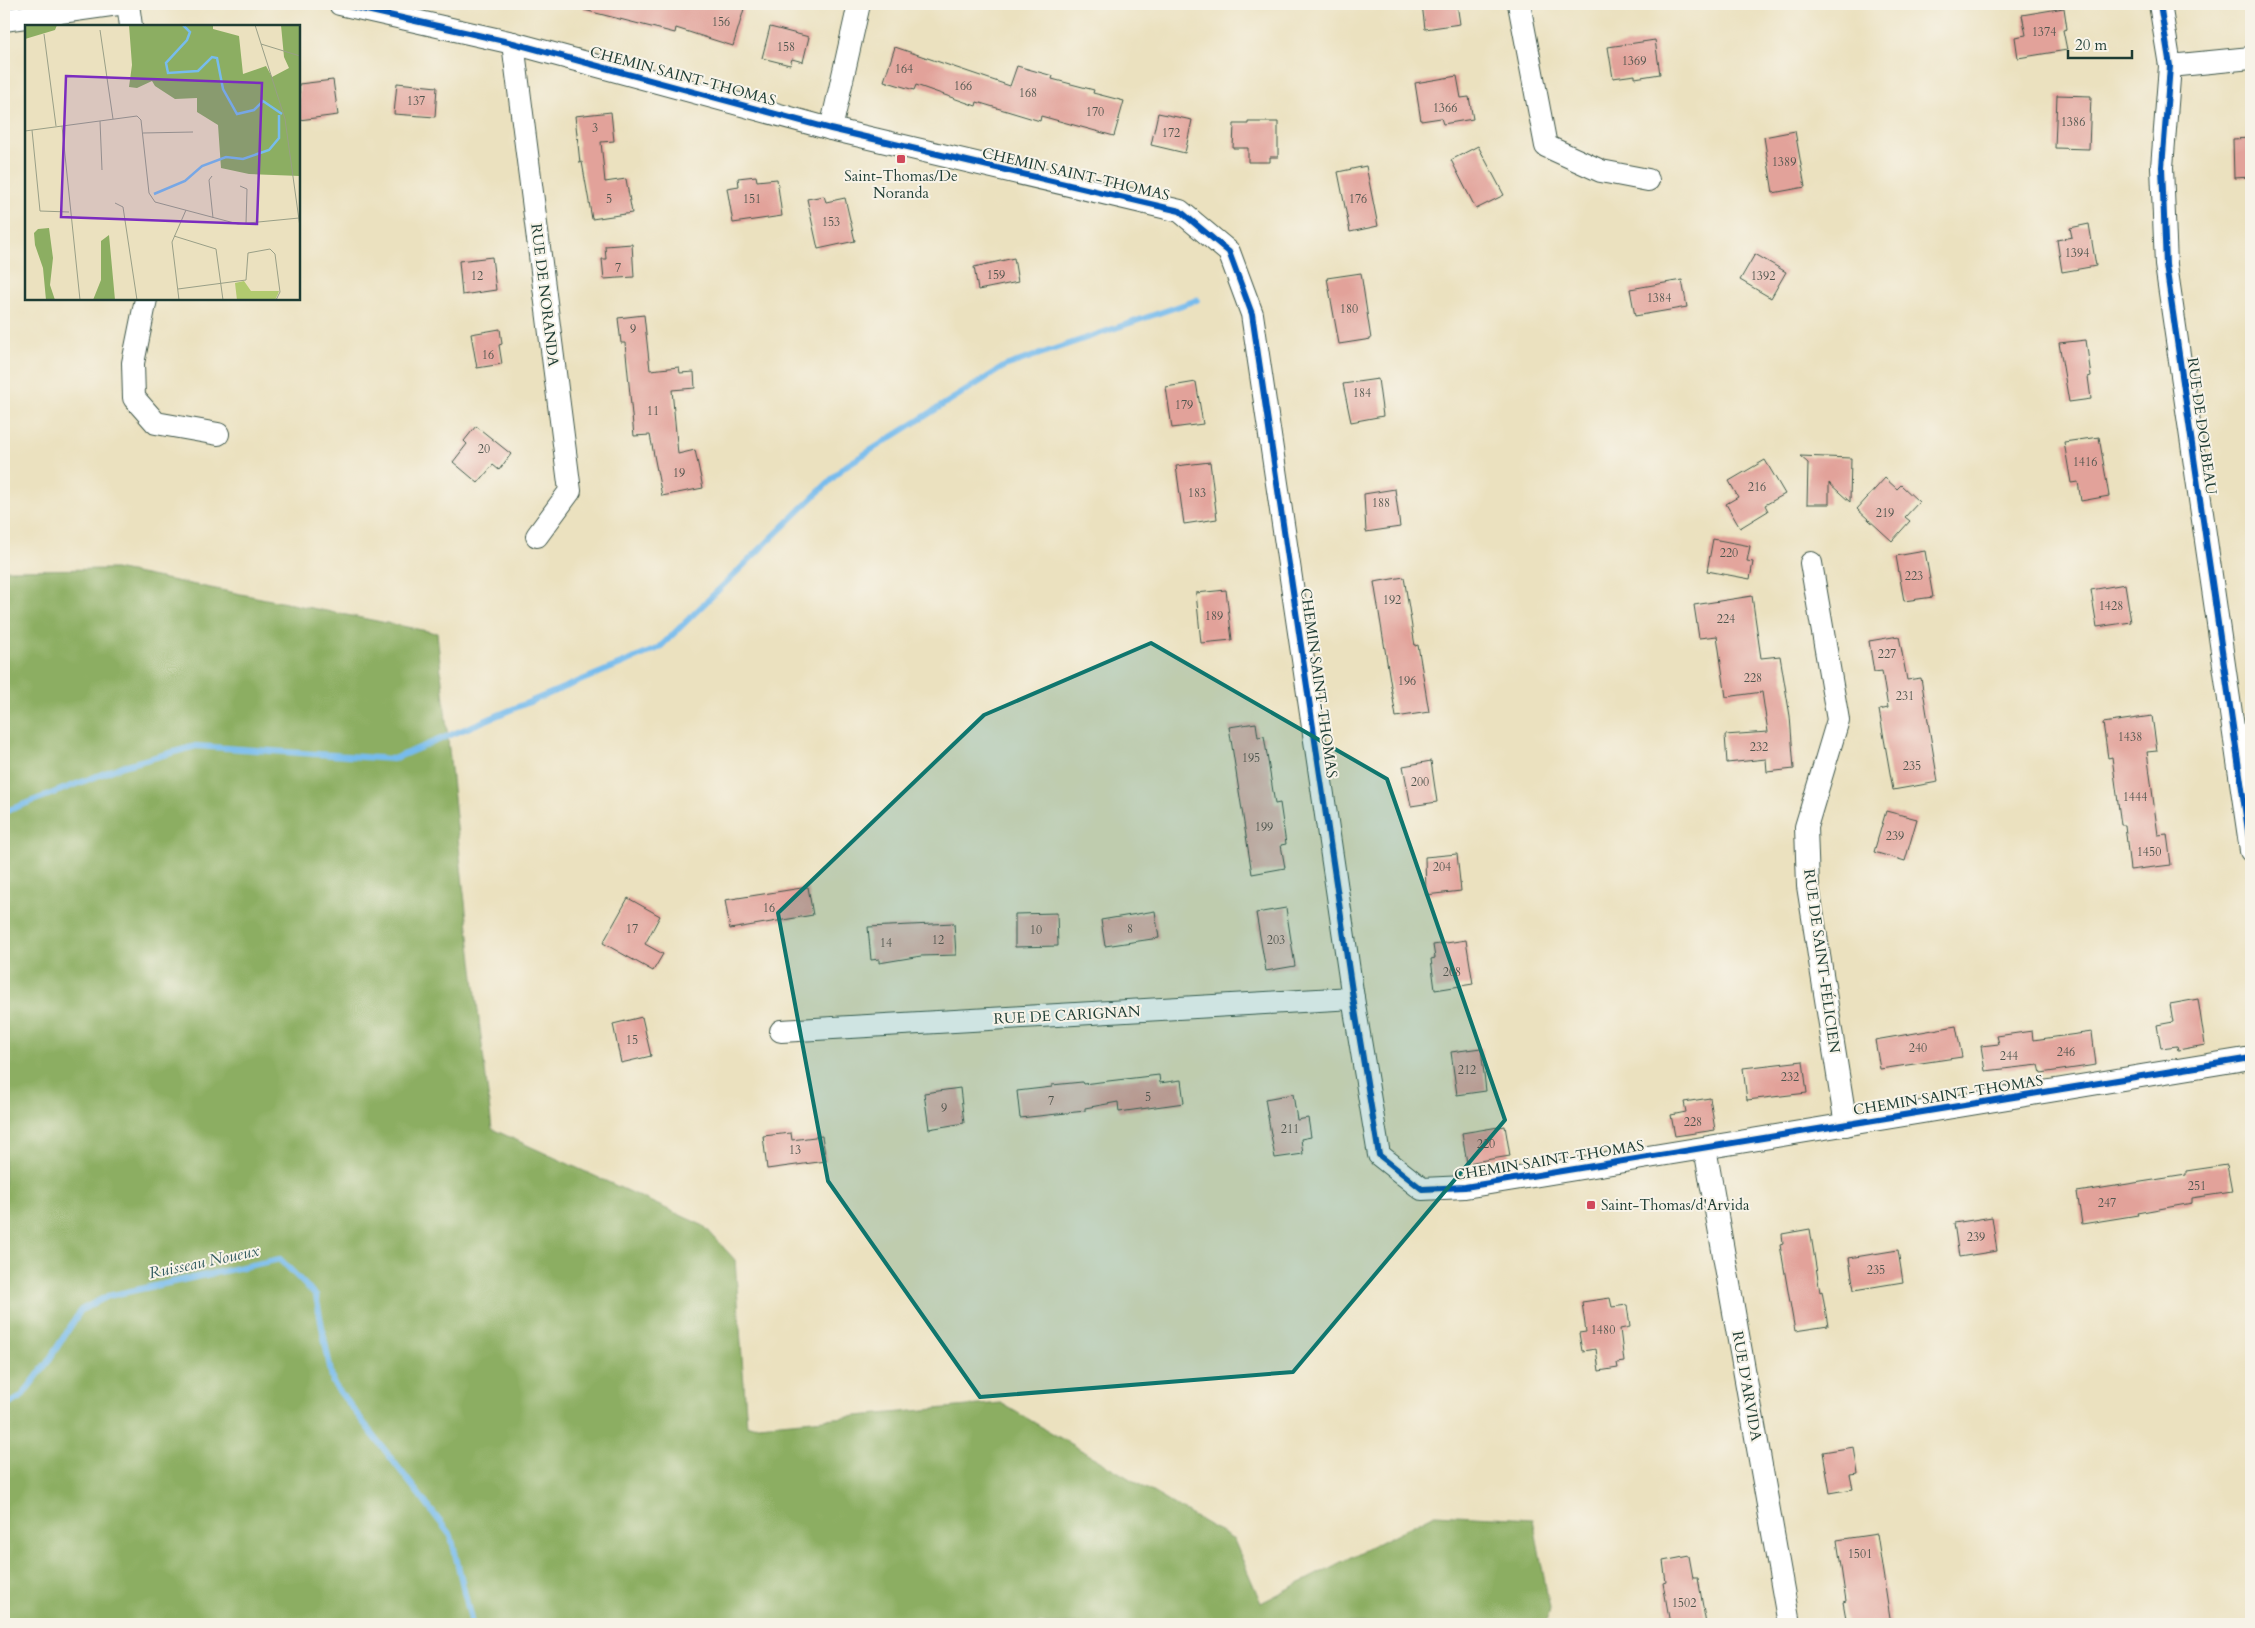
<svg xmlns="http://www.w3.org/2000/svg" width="2255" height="1628" viewBox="0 0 2255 1628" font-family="Cardo,serif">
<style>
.forest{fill:#8cae62;stroke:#56764b}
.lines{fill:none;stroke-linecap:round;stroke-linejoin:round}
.stream{stroke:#77bced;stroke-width:6}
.building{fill:#e2a29a}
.minor-casing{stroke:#3e5649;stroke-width:24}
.minor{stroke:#fff;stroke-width:22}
.cycleway-casing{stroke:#f7f3e8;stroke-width:9}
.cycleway{stroke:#0057b8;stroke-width:6}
.marked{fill:#0f766e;fill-opacity:0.2;stroke:#0f766e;stroke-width:4;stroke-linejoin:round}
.poi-dot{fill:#d1495b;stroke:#f7f3e8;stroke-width:2}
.labels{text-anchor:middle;stroke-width:4;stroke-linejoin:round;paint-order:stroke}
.number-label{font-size:12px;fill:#50564e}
.street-label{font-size:15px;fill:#1f3d34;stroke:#f7f3e8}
.poi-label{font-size:15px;fill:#1f3d34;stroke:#f7f3e8}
.water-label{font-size:16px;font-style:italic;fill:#355d62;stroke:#f7f3e8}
.inset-river{fill:none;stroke:#77bced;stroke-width:2.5}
.inset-road{fill:none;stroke:#999f87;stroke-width:1}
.view{fill:#7b2cbf;fill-opacity:0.15;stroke:#7b2cbf;stroke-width:2.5}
.inset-edge{fill:none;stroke:#1f3d34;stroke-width:2.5}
</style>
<rect width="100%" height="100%" fill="#f7f3e8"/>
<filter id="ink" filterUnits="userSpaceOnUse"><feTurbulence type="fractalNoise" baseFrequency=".02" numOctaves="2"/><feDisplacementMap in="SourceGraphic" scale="10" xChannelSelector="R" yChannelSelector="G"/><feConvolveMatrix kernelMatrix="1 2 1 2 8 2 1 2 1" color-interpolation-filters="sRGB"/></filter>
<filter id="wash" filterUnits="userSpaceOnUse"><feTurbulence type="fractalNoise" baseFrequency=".0096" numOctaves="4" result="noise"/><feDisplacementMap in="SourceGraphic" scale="20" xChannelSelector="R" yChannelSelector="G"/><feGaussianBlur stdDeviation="1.12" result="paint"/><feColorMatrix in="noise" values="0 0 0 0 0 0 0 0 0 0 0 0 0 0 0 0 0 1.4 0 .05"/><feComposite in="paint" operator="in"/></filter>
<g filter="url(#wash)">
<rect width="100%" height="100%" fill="#ebe1bf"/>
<polygon class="forest" points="115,569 437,633 463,885 492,1129 704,1226 735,1260 747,1426 1001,1403 1234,1540 1261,1603 1435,1514 1533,1519 1550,1609 1546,1624 4,1624 4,570"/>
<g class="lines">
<g class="stream">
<polyline points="4,812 123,766 196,746 393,759 659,648 844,467 1005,366 1197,300"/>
<polyline points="4,1407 21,1397 47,1363 81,1310 108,1296 280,1259 316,1296 333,1383 451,1536 472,1624"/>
</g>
</g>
<g id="blocks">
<g class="building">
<polygon points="584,4 729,4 744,9 733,46 676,28 675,33 584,10"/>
<polygon points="1422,4 1457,4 1460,24 1425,29"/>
<polygon points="2064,8 2067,29 2063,30 2067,50 2018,58 2015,37 2026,35 2022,15"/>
<polygon points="770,27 809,37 803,62 792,59 790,65 762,58"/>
<polygon points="1655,40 1660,74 1635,78 1635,75 1613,78 1608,47"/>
<polygon points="895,47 1010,86 1017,66 1053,76 1052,79 1094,90 1093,93 1124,101 1114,136 1041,116 1040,121 977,102 976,106 916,85 914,90 884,81"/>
<polygon points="1457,76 1461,98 1469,97 1473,119 1443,124 1441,118 1421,121 1415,83"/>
<polygon points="333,80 338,115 299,120 299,84"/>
<polygon points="397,83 437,87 435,117 394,114"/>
<polygon points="2057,95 2091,96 2089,149 2055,148"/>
<polygon points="611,112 614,141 601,142 605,182 626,179 632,213 592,219 582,162 580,163 575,116"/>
<polygon points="1158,113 1192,120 1185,153 1151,145"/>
<polygon points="1248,122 1278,122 1278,157 1270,157 1270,162 1248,162 1248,148 1233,148 1234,124 1248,124"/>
<polygon points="1795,131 1805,187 1773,193 1764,137"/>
<polygon points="2251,138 2251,177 2234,178 2233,139"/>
<polygon points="1478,146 1504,195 1476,209 1451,160"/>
<polygon points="1366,166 1378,226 1350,232 1338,172"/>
<polygon points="756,176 757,181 777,179 782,216 733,223 727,188 739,186 738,178"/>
<polygon points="824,196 826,202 845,198 855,241 818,249 807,199"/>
<polygon points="2089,224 2096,266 2062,272 2057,240 2072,237 2070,228"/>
<polygon points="632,244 634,277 604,279 602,259 606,259 605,246"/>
<polygon points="1755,254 1786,272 1771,298 1740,280"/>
<polygon points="492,257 496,290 462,295 459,261"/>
<polygon points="1014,258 1018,282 978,290 974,267"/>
<polygon points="1361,273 1371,339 1339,344 1327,278"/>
<polygon points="1682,280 1687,307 1635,316 1630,289"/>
<polygon points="644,315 650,370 679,367 680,373 694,372 695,388 672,390 678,454 695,450 703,488 662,496 650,435 634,436 625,343 621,343 618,318"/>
<polygon points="500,329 502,344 499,345 502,364 477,368 471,334"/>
<polygon points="2086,340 2091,376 2088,377 2091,399 2069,402 2059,343"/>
<polygon points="1378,379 1383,416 1351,422 1343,384"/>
<polygon points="1196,382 1203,424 1172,428 1166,387"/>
<polygon points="476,426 511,454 499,470 493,465 478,483 453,462 467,444 464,441"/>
<polygon points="2099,437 2109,496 2081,501 2078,482 2071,483 2064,442"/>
<polygon points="1800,456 1851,458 1850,502 1829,483 1829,504 1807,504 1808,463"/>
<polygon points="1765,460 1785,494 1765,505 1768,511 1740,528 1726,504 1738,497 1729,481"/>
<polygon points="1210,462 1217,519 1184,524 1176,466"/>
<polygon points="1885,478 1897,489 1901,485 1919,502 1905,517 1910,521 1892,541 1857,509"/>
<polygon points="1395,489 1400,527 1366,532 1364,494"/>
<polygon points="1713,539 1750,546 1747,561 1753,562 1750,579 1707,571"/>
<polygon points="1925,551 1933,597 1904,601 1896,556"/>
<polygon points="1404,577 1415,646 1418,645 1429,712 1396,717 1374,582"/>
<polygon points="2125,584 2131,622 2097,627 2091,590"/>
<polygon points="1226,590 1232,640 1201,643 1196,593"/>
<polygon points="1752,596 1761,658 1780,656 1790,716 1794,769 1767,772 1766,759 1727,763 1725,735 1768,732 1762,692 1726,697 1717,636 1699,638 1694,605"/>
<polygon points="1899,636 1907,680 1921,678 1938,782 1893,790 1879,710 1888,708 1882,671 1874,672 1869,641"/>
<polygon points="2152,716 2157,751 2147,752 2158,835 2167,834 2171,865 2130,870 2125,825 2121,825 2112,757 2108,758 2103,723"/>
<polygon points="1256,723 1258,737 1264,736 1275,804 1280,803 1286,844 1281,845 1285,868 1252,874 1229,727"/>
<polygon points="1431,761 1437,802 1411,806 1403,766"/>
<polygon points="1886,811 1917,819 1905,861 1874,852"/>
<polygon points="1457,854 1461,891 1426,895 1425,857"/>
<polygon points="808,887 813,915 730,929 725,900"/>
<polygon points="628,898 660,916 645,944 663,954 653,971 603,943"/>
<polygon points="1286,908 1295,966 1266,971 1256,913"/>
<polygon points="1155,911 1159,938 1105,946 1101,920"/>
<polygon points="1057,913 1058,946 1015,947 1015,914"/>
<polygon points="954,923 956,955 921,956 879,963 879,959 871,960 868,927"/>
<polygon points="1466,940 1473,984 1435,990 1431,959 1435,958 1433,945"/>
<polygon points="2198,999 2205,1045 2178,1050 2177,1046 2161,1048 2157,1025 2173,1022 2170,1004"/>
<polygon points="642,1017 651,1056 621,1063 613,1024"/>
<polygon points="1956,1026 1962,1057 1880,1069 1875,1040"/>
<polygon points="2032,1031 2033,1040 2092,1032 2096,1065 2041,1073 2039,1065 1985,1071 1981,1046 1999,1044 1997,1036"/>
<polygon points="1481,1048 1486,1091 1457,1095 1451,1052"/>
<polygon points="1803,1061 1807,1093 1747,1100 1743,1068"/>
<polygon points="1159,1075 1160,1083 1181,1080 1184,1103 1119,1112 1118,1102 1085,1108 1085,1111 1020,1118 1017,1091 1052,1087 1052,1085 1082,1082 1083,1084"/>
<polygon points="960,1088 964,1123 929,1129 924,1093"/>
<polygon points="1293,1094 1297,1120 1308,1118 1311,1137 1301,1139 1303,1154 1275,1158 1265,1099"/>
<polygon points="1710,1098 1715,1130 1675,1136 1671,1115 1686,1112 1684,1102"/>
<polygon points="1505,1126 1510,1156 1467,1163 1462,1133"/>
<polygon points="791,1133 792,1140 822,1136 826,1161 767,1169 763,1136"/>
<polygon points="2227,1165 2232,1192 2192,1198 2192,1203 2137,1213 2138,1215 2082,1224 2077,1192 2186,1175 2186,1171"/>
<polygon points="1992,1217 1997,1251 1959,1257 1954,1223"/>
<polygon points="1810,1229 1820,1292 1822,1291 1828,1326 1795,1331 1780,1245 1783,1244 1782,1234"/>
<polygon points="1898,1250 1903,1282 1854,1290 1849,1258"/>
<polygon points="1610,1298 1612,1307 1627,1305 1630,1327 1620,1329 1624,1362 1617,1363 1618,1368 1599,1371 1596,1349 1582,1351 1579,1333 1586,1332 1582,1302"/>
<polygon points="1854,1447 1858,1474 1850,1475 1853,1489 1830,1493 1823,1452"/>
<polygon points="1877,1534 1891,1624 1847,1624 1843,1602 1846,1601 1837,1540"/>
<polygon points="1689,1556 1693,1578 1698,1578 1706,1624 1670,1624 1663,1583 1666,1582 1663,1561"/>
</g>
</g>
</g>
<g filter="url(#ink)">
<use href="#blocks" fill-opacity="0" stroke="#3e5649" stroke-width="1"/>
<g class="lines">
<defs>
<g id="minor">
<polyline points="128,4 131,26"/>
<polyline points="340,4 513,43 831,129 1180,211 1229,252 1252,314 1353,998 1379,1155 1422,1189 1465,1187 2251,1058"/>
<polyline points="1519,4 1546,146 1601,171 1648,180"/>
<polyline points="2160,4 2170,66 2162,167 2166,265 2251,851"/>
<polyline points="4,20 118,4"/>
<polyline points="513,43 570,491 537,536"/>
<polyline points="2170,66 2251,58"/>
<polyline points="831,129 859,4"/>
<polyline points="146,299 133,363 134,398 156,423 218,434"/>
<polyline points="1811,563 1838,720 1806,827 1808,886 1846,1125"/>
<polyline points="781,1031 1353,998"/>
<polyline points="1705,1148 1789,1624"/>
</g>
</defs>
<use href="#minor" class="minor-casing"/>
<use href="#minor" class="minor"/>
<defs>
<g id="cycleway">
<polyline points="340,4 513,43 831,129 1180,211 1229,252 1252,314 1353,998 1379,1155 1422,1189 1465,1187 2251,1058"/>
<polyline points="2160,4 2170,66 2162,167 2166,265 2251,851"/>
</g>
</defs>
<use href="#cycleway" class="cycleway-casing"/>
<use href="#cycleway" class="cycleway"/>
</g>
</g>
<path class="marked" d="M1151,643L1387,779L1505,1120L1293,1372L980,1397L828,1181L778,913L984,715Z"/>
<g class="poi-dot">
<rect x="896" y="154" width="10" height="10" rx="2.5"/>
<rect x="1586" y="1200" width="10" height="10" rx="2.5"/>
</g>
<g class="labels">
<g class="number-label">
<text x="721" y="26">156</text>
<text x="2044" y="36">1374</text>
<text x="786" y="51">158</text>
<text x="1634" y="65">1369</text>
<text x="904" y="73">164</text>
<text x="963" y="90">166</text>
<text x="1028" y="97">168</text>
<text x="416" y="105">137</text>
<text x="1445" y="112">1366</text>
<text x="1095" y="116">170</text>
<text x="2073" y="126">1386</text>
<text x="595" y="132">3</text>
<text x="1171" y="137">172</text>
<text x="1784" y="166">1389</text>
<text x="609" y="203">5</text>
<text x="752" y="203">151</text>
<text x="1358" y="203">176</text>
<text x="831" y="226">153</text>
<text x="2077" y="257">1394</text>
<text x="618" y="272">7</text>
<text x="996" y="279">159</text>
<text x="477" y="280">12</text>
<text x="1763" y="280">1392</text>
<text x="1659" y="302">1384</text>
<text x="1349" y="313">180</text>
<text x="633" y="333">9</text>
<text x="488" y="359">16</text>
<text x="1362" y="397">184</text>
<text x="1184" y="409">179</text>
<text x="653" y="415">11</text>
<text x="484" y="453">20</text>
<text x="2085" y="466">1416</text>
<text x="679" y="477">19</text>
<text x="1757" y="491">216</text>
<text x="1197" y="497">183</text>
<text x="1381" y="507">188</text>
<text x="1885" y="517">219</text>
<text x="1729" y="557">220</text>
<text x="1914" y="580">223</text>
<text x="1392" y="604">192</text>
<text x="2111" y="610">1428</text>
<text x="1214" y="620">189</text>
<text x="1726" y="623">224</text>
<text x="1887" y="658">227</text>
<text x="1753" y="682">228</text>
<text x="1407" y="685">196</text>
<text x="1905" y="700">231</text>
<text x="2130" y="741">1438</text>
<text x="1759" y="751">232</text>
<text x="1251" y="762">195</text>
<text x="1912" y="770">235</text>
<text x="1420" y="786">200</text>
<text x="2135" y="801">1444</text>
<text x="1264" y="831">199</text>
<text x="1895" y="840">239</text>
<text x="2149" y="856">1450</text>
<text x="1442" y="871">204</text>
<text x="769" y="912">16</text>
<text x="632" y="933">17</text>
<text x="1130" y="933">8</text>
<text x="1036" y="934">10</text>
<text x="938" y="944">12</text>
<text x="1276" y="944">203</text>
<text x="886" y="947">14</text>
<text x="1452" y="976">208</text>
<text x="632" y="1044">15</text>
<text x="1918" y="1052">240</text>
<text x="2066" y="1056">246</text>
<text x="2009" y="1060">244</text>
<text x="1467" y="1074">212</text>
<text x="1790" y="1081">232</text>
<text x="1148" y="1101">5</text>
<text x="1051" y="1105">7</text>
<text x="944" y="1112">9</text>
<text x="1693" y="1126">228</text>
<text x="1290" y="1133">211</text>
<text x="1486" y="1148">220</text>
<text x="795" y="1154">13</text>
<text x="2197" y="1190">251</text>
<text x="2107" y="1207">247</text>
<text x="1976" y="1241">239</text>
<text x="1876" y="1274">235</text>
<text x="1603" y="1334">1480</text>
<text x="1860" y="1558">1501</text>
<text x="1684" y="1607">1502</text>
</g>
<g class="street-label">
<text transform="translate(683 76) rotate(15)" y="5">CHEMIN SAINT-THOMAS</text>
<text transform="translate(1076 174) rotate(13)" y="5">CHEMIN SAINT-THOMAS</text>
<text transform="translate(545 295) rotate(83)" y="5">RUE DE NORANDA</text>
<text transform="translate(2202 426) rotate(82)" y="5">RUE DE DOLBEAU</text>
<text transform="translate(1319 683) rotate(82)" y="5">CHEMIN SAINT-THOMAS</text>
<text transform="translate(1822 961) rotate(82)" y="5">RUE DE SAINT-FÉLICIEN</text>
<text transform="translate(1067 1015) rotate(-3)" y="5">RUE DE CARIGNAN</text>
<text transform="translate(1948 1095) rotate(-9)" y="5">CHEMIN SAINT-THOMAS</text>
<text transform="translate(1549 1160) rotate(-9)" y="5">CHEMIN SAINT-THOMAS</text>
<text transform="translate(1747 1386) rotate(80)" y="5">RUE D'ARVIDA</text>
</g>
<g class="poi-label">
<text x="901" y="181">Saint-Thomas/De<tspan x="901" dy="17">Noranda</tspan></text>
<text x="1601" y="1210" text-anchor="start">Saint-Thomas/d'Arvida</text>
</g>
<g class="water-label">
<text transform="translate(204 1261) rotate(-12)" y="6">Ruisseau Noueux</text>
</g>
</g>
<g transform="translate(25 25)">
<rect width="275" height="275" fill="#ebe1bf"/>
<path d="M219,256L226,266H254L253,269L250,275H212L210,258Z" fill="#b1ca6f"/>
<path d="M0,0H32L30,5L0,14ZM104,0H188V4L214,11L218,49L241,41L247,52L264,43L259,32L256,0H275V151L224,149L196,143L193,100L172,87V73L150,74L130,61L127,56L112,63L104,62L107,40ZM24,203L28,233L25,260L30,275H21L18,243L10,220L9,208L13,204ZM84,210L90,275H68L76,255V216Z" fill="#8cae62"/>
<path class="inset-river" d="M158,0L165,7L162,15L141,38L143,48L173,46L187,32L192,33L198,64L212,89L229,85L238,76L257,89M129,169L160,156L177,141L201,132L218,134L244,125L254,113V90"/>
<path class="inset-road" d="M230,0L260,94L275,202M75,5L88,94M19,9L31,101M236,19L275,31M75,96L77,145M37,101L55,275M7,105L15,186L44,187M0,106L112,91L116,95L124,168L130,177L213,199L274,193M118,108L168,107M187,151L184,155L188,193M215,161L222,164L221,199M90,178L98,182L112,275M149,211L191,224L198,275M153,264L221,255L223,228L245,224L250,229L255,267L251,275M154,275L147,217L161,185"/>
<path class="view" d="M41,51L237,58L232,199L36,192Z"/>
<rect width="275" height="275" class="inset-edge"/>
</g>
<rect width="2255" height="1628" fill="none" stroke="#f7f3e8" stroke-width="20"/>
<path d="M2068 50v8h64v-8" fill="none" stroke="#1f3d34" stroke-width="2.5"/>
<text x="2075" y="50" font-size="15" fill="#1f3d34" stroke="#f7f3e8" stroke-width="4" paint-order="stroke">20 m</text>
</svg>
